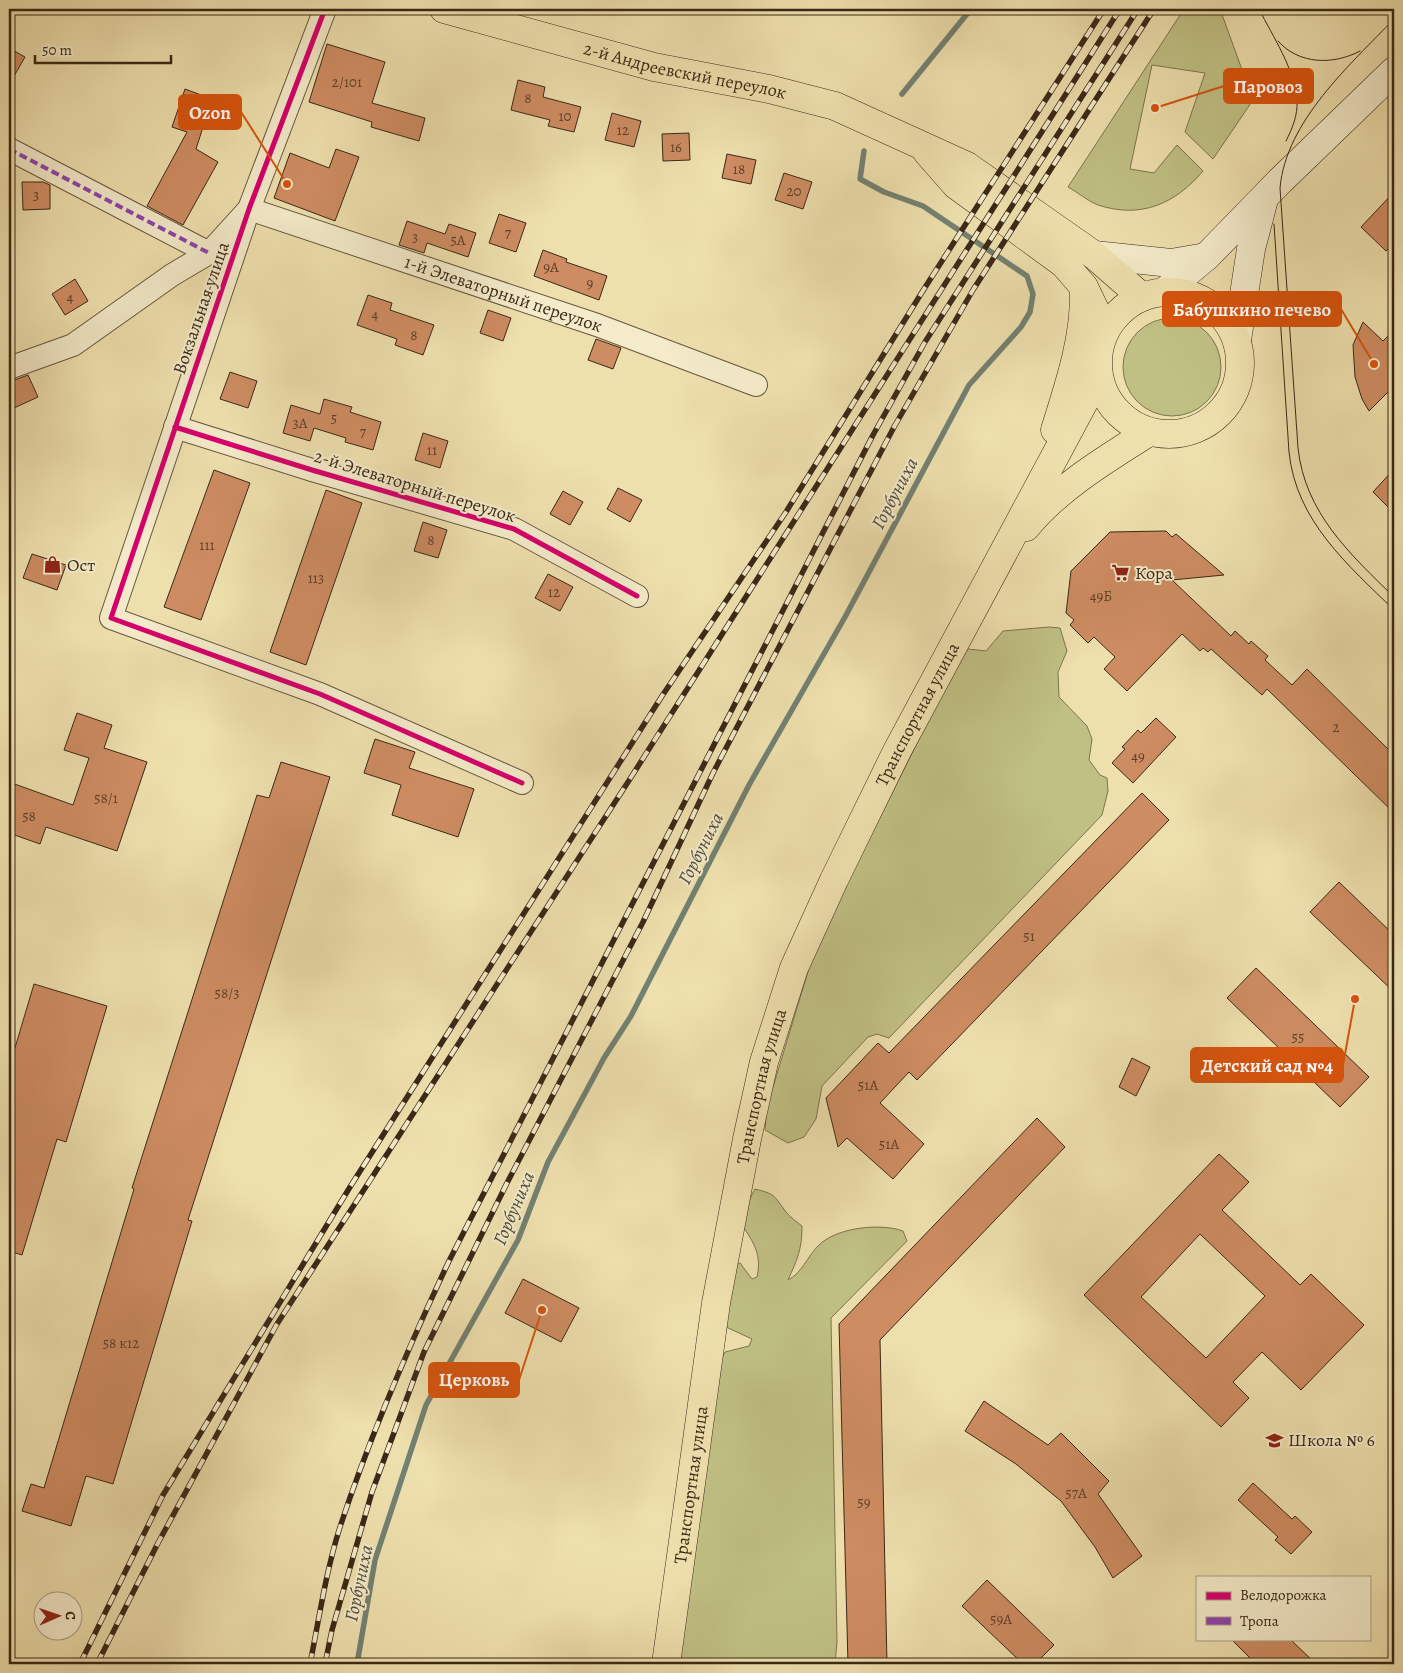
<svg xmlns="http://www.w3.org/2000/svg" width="1403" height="1673" viewBox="0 0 1403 1673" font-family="Alegreya,serif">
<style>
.green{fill:#c0c084;stroke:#7d744e}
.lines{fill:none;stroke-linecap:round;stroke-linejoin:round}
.stream{stroke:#738172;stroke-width:5.5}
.building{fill:#ce8c62;stroke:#3a2818;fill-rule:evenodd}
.street-casing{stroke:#67563d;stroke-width:24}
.secondary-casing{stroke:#3a2818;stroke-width:29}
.primary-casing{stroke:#3a2818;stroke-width:29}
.street{stroke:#f4ebca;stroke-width:22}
.secondary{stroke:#f4ebca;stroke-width:28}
.primary{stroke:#eee0ad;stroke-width:28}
.tram{stroke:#3a2818;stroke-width:1}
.rail-casing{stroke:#3a2818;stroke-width:5.5}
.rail{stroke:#f4ebca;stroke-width:4;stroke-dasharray:11;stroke-linecap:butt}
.quiet{stroke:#8e44ad;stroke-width:4;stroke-dasharray:8 4;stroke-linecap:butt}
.cycleway-casing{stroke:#f4ebca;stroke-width:8}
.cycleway{stroke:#d6006c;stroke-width:5}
.labels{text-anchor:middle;stroke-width:4;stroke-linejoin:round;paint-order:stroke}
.number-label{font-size:15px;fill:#5f412a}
.street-label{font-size:18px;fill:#3a2818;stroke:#f4ebca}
.poi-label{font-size:18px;fill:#3a2818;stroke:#f4ebca;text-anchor:start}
.water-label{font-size:19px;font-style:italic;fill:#524d3e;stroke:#f4ebca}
.leader{fill:none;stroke:#d7540d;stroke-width:2}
.callout-dot{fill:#d7540d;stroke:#f4ebca;stroke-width:2}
.callout{fill:#d7540d;stroke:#d7540d;stroke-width:2}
.callout-label{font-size:19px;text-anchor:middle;font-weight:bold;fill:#fff}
</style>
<rect width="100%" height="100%" fill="#eee0ad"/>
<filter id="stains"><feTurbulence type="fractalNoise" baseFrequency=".004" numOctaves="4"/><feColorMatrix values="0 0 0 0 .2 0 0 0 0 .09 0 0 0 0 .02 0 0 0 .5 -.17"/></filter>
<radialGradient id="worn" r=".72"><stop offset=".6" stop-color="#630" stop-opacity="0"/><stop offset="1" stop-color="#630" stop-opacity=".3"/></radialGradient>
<g class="green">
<path d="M1184,9H1220L1253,100L1213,159L1185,132L1205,73L1152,65L1130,169L1154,173L1177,145L1203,171C1175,204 1141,219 1098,205C1088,201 1077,192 1068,187Z"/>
<circle cx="1172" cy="367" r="49"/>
<polygon points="1049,627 1060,628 1067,651 1058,672 1059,697 1087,726 1092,739 1089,760 1100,775 1107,778 1108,791 1102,815 889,1038 877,1034 868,1037 822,1086 816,1119 804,1137 788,1143 765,1130 767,1107 810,965 834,910 961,655 968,649 986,651 1003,631"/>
<path d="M755,1189C776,1194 774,1196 786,1212C790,1217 797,1222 802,1226C802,1250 797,1260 788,1280C802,1273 807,1257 818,1246C836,1227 881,1223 903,1231L907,1241L831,1318L837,1642L835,1664H679L718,1366L725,1352L749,1346L752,1339L726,1327L734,1266L740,1263L752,1279L757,1277C762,1255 754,1243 742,1225L747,1204Z"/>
</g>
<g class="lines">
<g class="stream">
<polyline points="902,94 971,9"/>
<polyline points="357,1664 375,1560 426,1405 518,1240 548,1162 604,1058 631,1016 749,785 845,617 969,385 1021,327 1030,312 1033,294 1027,276 923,206 884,192 860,179 864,151"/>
</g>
</g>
<g class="building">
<polygon points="327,44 385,62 372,103 425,118 419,141 371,127 372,122 309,102"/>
<polygon points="9,48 25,57 9,85"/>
<polygon points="518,80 545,87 543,97 581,107 574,132 548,126 550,120 511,110"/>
<polygon points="185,89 212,99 196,149 218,162 183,225 147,206 187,132 172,127"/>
<polygon points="612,113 641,121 634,147 605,140"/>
<polygon points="689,133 690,160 663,161 662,134"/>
<polygon points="336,149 359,157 335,221 274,198 290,153 329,168"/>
<polygon points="727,154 756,160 751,184 722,178"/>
<polygon points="784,173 812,182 803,209 775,200"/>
<polygon points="22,182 43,182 50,185 50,209 23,210"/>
<polygon points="1394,192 1394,243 1386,251 1361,227"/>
<polygon points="499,214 526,223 516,252 489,243"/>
<polygon points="407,221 445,234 449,224 476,233 468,257 427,243 424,253 399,245"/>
<polygon points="543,250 567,259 566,262 607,276 599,300 534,276"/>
<polygon points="75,279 88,301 65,315 52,294"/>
<polygon points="368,295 392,303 390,310 434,325 423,355 395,345 397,339 357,325"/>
<polygon points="488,310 511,318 503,341 480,333"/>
<polygon points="1363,322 1383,341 1394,330 1394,398 1388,392 1369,411 1362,399 1355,377 1353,345"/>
<polygon points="596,339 621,348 613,369 588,360"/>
<polygon points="230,372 257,381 248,408 220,399"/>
<polygon points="28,375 38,397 14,408 9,396 9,382"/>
<polygon points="324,399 352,407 350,412 381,422 373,450 345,442 346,438 314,428 310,441 283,433 291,405 320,414"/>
<polygon points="423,433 448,441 440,468 415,460"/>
<polygon points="1394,469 1394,513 1373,492"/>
<polygon points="214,470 250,483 201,620 164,607"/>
<polygon points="618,488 642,500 630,522 607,509"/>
<polygon points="326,490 362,503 306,665 270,652"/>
<polygon points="563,491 583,502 570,525 550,514"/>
<polygon points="423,522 447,530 438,558 414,551"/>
<polygon points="1166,531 1172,537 1176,534 1224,575 1172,580 1231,636 1235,631 1249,644 1251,641 1268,656 1265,660 1292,685 1307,669 1394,755 1394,813 1267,689 1262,695 1211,649 1208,652 1203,648 1200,651 1182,634 1127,691 1104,669 1115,657 1094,637 1088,643 1070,625 1074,620 1066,613 1071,571 1110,532"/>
<polygon points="32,554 66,565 57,590 23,578"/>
<polygon points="548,574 573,587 560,611 535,598"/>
<polygon points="77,713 112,725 104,748 147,762 117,851 46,827 40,844 9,833 9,782 73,805 89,758 64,750"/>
<polygon points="1156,718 1176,737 1133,783 1112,763 1125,749 1122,747 1138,730 1141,733"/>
<polygon points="375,739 415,752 409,768 474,789 458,837 392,815 401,785 364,773"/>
<polygon points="281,762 330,777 188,1220 192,1221 113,1484 86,1476 71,1526 22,1511 31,1484 44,1488 134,1189 132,1188 257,795 269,798"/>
<polygon points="1142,793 1169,820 917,1080 909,1072 880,1103 924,1144 893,1179 847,1138 838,1147 826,1098 878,1043 889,1053"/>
<polygon points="1339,882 1394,935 1394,992 1310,912"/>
<polygon points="1256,968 1369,1077 1340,1107 1227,998"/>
<polygon points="34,984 107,1006 66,1142 57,1139 22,1255 9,1251 9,1068"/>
<polygon points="1132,1058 1150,1067 1136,1096 1119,1087"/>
<polygon points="1037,1118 1065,1147 880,1340 887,1664 848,1664 839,1324"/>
<path d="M1219,1154L1249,1182L1222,1210L1300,1285L1311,1274L1364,1325L1301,1390L1262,1352L1233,1382L1249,1398L1221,1427L1084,1295ZM1200,1234L1265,1296L1206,1358L1141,1297Z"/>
<polygon points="523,1279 579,1308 561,1342 505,1313"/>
<polygon points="984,1401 1048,1445 1061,1433 1109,1481 1098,1494 1142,1556 1113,1578 1095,1547 1061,1501 1016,1464 965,1431"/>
<polygon points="1253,1483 1292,1519 1295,1516 1312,1532 1291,1554 1275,1540 1278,1537 1238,1500"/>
<polygon points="987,1580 1054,1645 1035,1664 1023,1664 962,1606"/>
<polygon points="1231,1639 1290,1639 1316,1664 1256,1664"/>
</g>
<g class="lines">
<defs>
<g id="street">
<polyline points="325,9 249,209 111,618 320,694 522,783"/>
<polyline points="9,149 209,253"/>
<path id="s1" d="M9,368L73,345L172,275L209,253L249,209L597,325L756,385"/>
<polyline points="175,427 312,470 514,529 637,596"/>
</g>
<g id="secondary">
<polyline points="1094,255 1171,263 1206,257"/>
<polyline points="1164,292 1207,256 1280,181 1394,71"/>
<polyline points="1237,340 1251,249 1264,199"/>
</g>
<g id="primary">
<path id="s2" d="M444,9L654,67L769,89L835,106L967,166L1094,255L1142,297"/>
<polyline points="927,152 956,185 1064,264 1084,287 1105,331"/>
<circle cx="1169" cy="363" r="71"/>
<path d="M1055,430C1069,385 1085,339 1084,291"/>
<path d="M1026,527C1058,488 1106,459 1149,432"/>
<path id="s3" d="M666,1664L716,1303L747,1139L764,1062L794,968L834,880L897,751L1084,402L1098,372"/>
</g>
</defs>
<use href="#street" class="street-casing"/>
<use href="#secondary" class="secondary-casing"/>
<use href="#primary" class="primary-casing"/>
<use href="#street" class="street"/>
<use href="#secondary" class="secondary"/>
<use href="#primary" class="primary"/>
<g class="tram">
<path d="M1259,9C1273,37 1295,69 1297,101C1298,115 1292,129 1286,141"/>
<path d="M1394,19C1350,65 1286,121 1280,188L1298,448C1305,513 1350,554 1394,597"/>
<path d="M1278,41C1299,65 1334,65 1360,51"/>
<path d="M1274,224L1289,452C1296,521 1348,565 1394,610"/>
</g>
<defs>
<g id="rail">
<polyline points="80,1664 163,1495 350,1187 662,696 786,512 924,289 1104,9"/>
<polyline points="97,1664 158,1543 277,1324 628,782 1120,9"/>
<path d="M310,1664C319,1619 326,1571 340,1527C370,1436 408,1348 449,1261L873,435L925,342L1138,9"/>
<polyline points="325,1664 332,1630 372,1492 424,1352 507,1183 643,922 713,773 894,427 973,290 1154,9"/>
</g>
</defs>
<use href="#rail" class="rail-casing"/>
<use href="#rail" class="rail"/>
<polyline class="quiet" points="9,149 209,253"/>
<defs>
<g id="cycleway">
<polyline points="325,9 249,209 111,618 320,694 522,783"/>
<polyline points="175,427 312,470 514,529 637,596"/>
</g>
</defs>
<use href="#cycleway" class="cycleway-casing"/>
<use href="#cycleway" class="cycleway"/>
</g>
<defs>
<symbol id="shop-bare" viewBox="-9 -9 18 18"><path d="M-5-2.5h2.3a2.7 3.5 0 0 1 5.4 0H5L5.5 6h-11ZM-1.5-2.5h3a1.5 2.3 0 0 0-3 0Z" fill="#8f2418" stroke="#f4ebca" stroke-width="2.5" paint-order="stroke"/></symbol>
<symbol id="supermarket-bare" viewBox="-9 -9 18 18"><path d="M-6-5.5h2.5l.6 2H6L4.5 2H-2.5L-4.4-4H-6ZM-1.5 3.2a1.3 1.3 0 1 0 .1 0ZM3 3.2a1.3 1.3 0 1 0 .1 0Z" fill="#8f2418" stroke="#f4ebca" stroke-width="2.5" paint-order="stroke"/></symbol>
<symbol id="school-bare" viewBox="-9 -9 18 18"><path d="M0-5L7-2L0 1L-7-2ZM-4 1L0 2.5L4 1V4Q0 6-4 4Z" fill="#8f2418" stroke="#f4ebca" stroke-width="2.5" paint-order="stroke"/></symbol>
</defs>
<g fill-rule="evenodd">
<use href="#shop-bare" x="40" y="552" width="25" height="25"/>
<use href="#supermarket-bare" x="1108" y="560" width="25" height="25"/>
<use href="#school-bare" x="1262" y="1428" width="25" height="25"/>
</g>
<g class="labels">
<g class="number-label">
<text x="347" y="87">2/101</text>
<text x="528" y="103">8</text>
<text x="565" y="121">10</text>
<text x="623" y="135">12</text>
<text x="676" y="152">16</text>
<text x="739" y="174">18</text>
<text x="794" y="196">20</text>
<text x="36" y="200">3</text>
<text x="508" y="238">7</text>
<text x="415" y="242">3</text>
<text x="458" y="245">5А</text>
<text x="551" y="272">9А</text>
<text x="590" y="288">9</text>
<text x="70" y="302">4</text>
<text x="375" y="319">4</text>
<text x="414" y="340">8</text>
<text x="334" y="423">5</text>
<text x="300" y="428">3А</text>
<text x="363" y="437">7</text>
<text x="432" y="455">11</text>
<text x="431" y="545">8</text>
<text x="207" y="550">111</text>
<text x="316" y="583">113</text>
<text x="554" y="597">12</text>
<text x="1101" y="601">49Б</text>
<text x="1336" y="732">2</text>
<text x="1138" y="761">49</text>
<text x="106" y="803">58/1</text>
<text x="29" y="821">58</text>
<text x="1029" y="941">51</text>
<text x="227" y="998">58/3</text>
<text x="1298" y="1042">55</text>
<text x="868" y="1090">51А</text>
<text x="889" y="1149">51А</text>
<text x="121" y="1348">58 к12</text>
<text x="1076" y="1498">57А</text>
<text x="864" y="1507">59</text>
<text x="1001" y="1624">59А</text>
</g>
<g class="street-label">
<text dy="6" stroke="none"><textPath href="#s2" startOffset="249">2-й Андреевский переулок</textPath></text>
<text dy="6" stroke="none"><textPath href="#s1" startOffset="560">1-й Элеваторный переулок</textPath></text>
<text transform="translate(201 308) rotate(-71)" y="6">Вокзальная улица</text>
<text transform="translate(415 486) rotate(17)" y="6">2-й Элеваторный переулок</text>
<text dy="6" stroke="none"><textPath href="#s3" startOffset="991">Транспортная улица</textPath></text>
<text dy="6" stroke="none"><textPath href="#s3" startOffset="586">Транспортная улица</textPath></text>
<text dy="6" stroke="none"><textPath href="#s3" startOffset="181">Транспортная улица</textPath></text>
</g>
<g class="poi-label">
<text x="67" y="571">Ост</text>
<text x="1135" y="579">Кора</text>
<text x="1288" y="1446">Школа № 6</text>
</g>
<g class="water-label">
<text transform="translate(894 493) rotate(-62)" y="7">Горбуниха</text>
<text transform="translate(700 848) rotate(-63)" y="7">Горбуниха</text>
<text transform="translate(513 1208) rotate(-67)" y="7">Горбуниха</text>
<text transform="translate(358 1583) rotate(-78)" y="7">Горбуниха</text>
</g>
</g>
<path class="leader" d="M1155 108L1224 86M287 184L241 112M1374 364L1341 309M1355 999L1343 1065M542 1310L519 1380"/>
<g class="callout-dot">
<circle cx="1155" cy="108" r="5"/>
<circle cx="287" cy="184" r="5"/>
<circle cx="1374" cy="364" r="5"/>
<circle cx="1355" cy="999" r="5"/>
<circle cx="542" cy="1310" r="5"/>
</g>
<g class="callout">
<rect x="1224" y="69" width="89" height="34" rx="5"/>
<rect x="179" y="95" width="62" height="34" rx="5"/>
<rect x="1163" y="292" width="178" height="34" rx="5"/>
<rect x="1191" y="1048" width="152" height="34" rx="5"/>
<rect x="429" y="1363" width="90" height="34" rx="5"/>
</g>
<g class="callout-label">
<text x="1268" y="93">Паровоз</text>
<text x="210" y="119">Ozon</text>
<text x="1252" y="316">Бабушкино печево</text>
<text x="1267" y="1072">Детский сад №4</text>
<text x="474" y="1386">Церковь</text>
</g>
<rect width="1403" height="1673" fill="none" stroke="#eee0ad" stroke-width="30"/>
<rect x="10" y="10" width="1383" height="1653" fill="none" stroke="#3a2818" stroke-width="2.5"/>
<rect x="15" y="15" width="1373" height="1643" fill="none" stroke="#3a2818"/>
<rect x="1196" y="1576" width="175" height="65" fill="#f4ebca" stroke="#aa9d83"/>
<rect x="1206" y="1592" width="25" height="8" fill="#d6006c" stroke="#aa9d83"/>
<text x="1240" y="1600" font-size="15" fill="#3a2818">Велодорожка</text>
<rect x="1206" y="1617" width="25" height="8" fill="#8e44ad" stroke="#aa9d83"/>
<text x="1240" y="1626" font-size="15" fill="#3a2818">Тропа</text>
<g transform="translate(58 1616) rotate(88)"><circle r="24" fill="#f4ebca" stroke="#aa9d83"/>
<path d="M0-4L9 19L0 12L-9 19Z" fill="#8f2418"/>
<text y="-8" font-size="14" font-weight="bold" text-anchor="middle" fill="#3a2818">С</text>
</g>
<path d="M35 55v8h136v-8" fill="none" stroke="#3a2818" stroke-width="2.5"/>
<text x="42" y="55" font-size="15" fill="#3a2818" stroke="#f4ebca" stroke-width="4" paint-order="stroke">50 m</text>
<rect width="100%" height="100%" filter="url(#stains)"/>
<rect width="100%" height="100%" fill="url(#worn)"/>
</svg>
